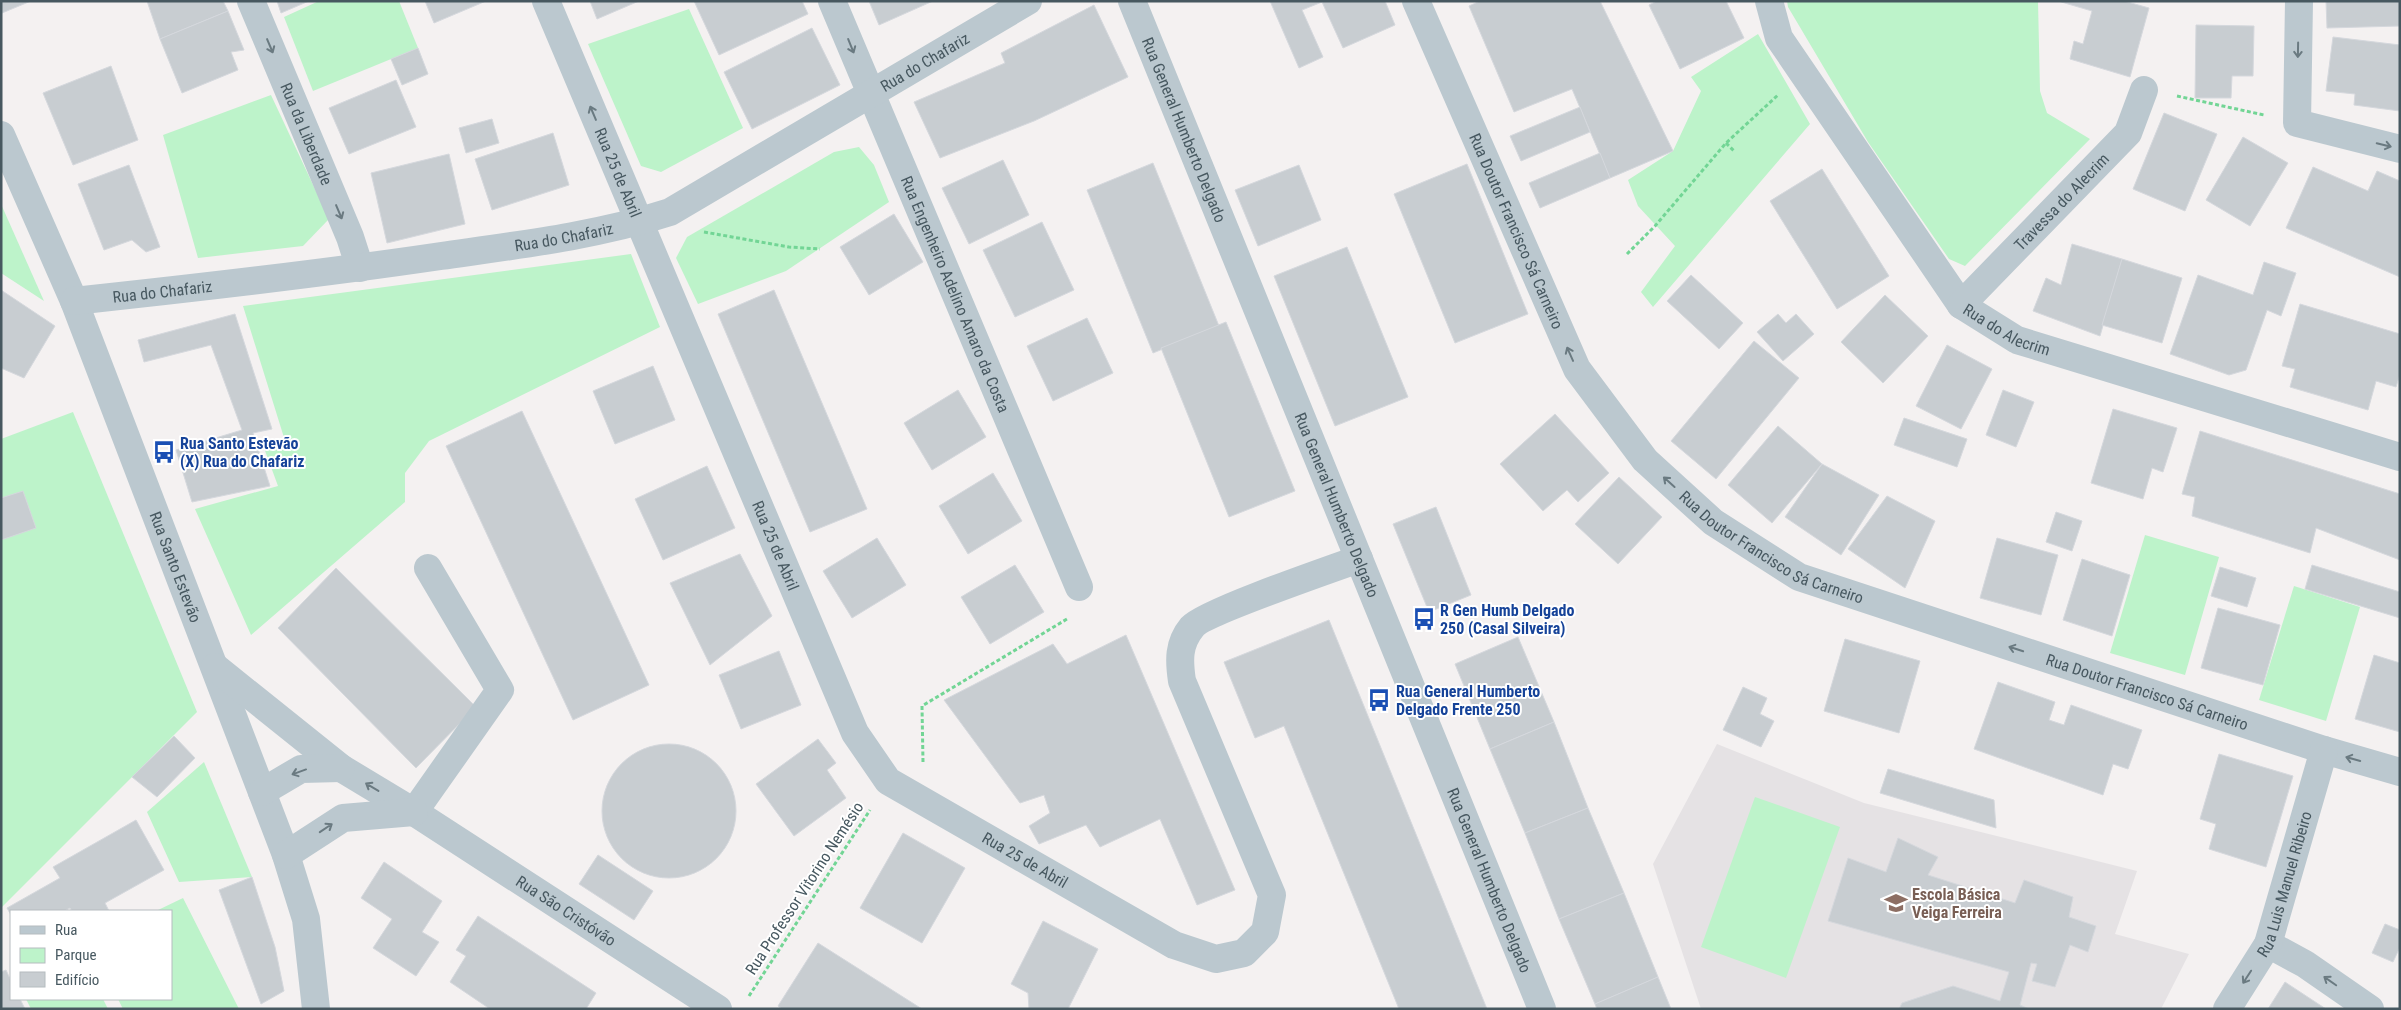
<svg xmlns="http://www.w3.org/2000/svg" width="2401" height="1010" viewBox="0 0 2401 1010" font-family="'Roboto Condensed',sans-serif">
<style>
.education{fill:#e5e2e4}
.green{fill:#bdf3ca}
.building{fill:#c8cdd1;stroke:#d5d8dd}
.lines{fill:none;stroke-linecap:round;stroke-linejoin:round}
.path{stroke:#72d595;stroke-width:3;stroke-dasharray:4 2.5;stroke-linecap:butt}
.minor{stroke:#bbc8cf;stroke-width:28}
.oneway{stroke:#6a7a81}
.labels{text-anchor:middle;stroke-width:4;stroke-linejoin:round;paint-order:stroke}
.street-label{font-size:16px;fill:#475860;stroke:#fff}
.transit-label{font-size:16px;font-weight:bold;fill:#164399;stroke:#fff;text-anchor:start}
.education-label{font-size:16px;font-weight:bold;fill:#785e54;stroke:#fff;text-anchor:start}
</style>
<rect width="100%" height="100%" fill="#f4f1f1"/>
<polygon class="education" points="1717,744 1864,803 2137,871 2115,934 2189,954 2161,1009 1701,1009 1653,864"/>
<g class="green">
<polygon points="319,1 399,1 418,48 313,91 284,17"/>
<polygon points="1787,1 2038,1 2040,91 2047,113 2090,139 1965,266 1949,259 1868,142 1788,7"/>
<polygon points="689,9 743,128 661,172 641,166 588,44"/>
<polygon points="1758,34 1810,124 1653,307 1641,292 1675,246 1638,206 1628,180 1673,151 1701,91 1691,77"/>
<polygon points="271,95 329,219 303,246 198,258 163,135"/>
<polygon points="859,147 874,165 889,202 786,271 698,304 676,258 687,237 834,152"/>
<polygon points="1,204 44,301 1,273"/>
<polygon points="631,254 660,327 429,441 405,473 405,502 251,635 195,509 278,486 264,448 286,444 243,306"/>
<polygon points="73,412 197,712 1,908 1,439"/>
<polygon points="2145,535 2219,557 2185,675 2110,653"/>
<polygon points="2294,586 2360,607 2326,721 2259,700"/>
<polygon points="204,762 252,877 179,882 147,812"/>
<polygon points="1755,797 1840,827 1786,978 1701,947"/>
<polygon points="183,898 239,1009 123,1009 118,999 171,999 171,911 156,911"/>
<polygon points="26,999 103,999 108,1009 31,1009"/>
</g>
<g class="building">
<polygon points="1,1 31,1 2,13"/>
<polygon points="147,1 223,1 228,11 160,39"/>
<polygon points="277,1 309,1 281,13"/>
<polygon points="425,1 486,1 434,23"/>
<polygon points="590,1 639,1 597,19"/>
<polygon points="694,1 802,1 808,14 719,55"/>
<polygon points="869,1 933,1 879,25"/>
<polygon points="1270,1 1385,1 1395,25 1343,48 1322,2 1302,10 1323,57 1299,68"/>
<polygon points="1480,1 1600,1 1673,151 1610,178 1572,89 1514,112 1469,6"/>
<polygon points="1657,1 1726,1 1744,38 1680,69 1649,5"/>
<polygon points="2058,1 2124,1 2149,8 2130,77 2070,59 2074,41 2083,44 2092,11"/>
<polygon points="2326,1 2400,1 2400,26 2327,28"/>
<polygon points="1094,5 1128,77 1034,121 940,158 914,102 1005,63 1001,53"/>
<polygon points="228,11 244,50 231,52 238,70 182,93 160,39"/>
<polygon points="2196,25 2254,26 2253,76 2232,76 2231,98 2195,98"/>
<polygon points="812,28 840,85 752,129 724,72"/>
<polygon points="2333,37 2400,45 2400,111 2354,105 2355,94 2326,91"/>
<polygon points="418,48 428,74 402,85 391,59"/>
<polygon points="111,66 138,140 73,165 43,93"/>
<polygon points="396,80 416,127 349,154 329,108"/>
<polygon points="1580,107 1590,132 1521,161 1510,136"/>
<polygon points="2164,113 2217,134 2185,211 2133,189"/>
<polygon points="492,119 499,143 466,153 459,128"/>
<polygon points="553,133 569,185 492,210 475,159"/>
<polygon points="2243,137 2288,163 2250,226 2206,200"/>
<polygon points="1600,153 1610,178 1540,208 1529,183"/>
<polygon points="449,154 465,224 387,243 371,173"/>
<polygon points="1003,160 1029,215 969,244 942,188"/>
<polygon points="1153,163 1219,326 1153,353 1087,190"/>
<polygon points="1467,164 1528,314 1455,343 1394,194"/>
<polygon points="129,165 160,247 146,252 132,240 104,250 78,184"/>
<polygon points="1299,165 1321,220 1258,246 1235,190"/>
<polygon points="2313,167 2368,191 2377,171 2400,181 2400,277 2286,228"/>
<polygon points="1822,169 1889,276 1837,309 1770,201"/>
<polygon points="894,214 923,262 869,295 840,247"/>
<polygon points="1042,222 1074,290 1015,317 983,250"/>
<polygon points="2072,244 2122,259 2100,336 2033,311 2046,278 2061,285"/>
<polygon points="1347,247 1408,397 1335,426 1274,276"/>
<polygon points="2122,259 2182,278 2162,343 2102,325"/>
<polygon points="2264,262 2296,273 2281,316 2267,310 2246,370 2229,375 2170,354 2198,275 2253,295"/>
<polygon points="1691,275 1743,323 1719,349 1667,301"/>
<polygon points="1,290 55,326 24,378 1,368"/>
<polygon points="774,290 867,509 810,532 718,314"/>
<polygon points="1885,295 1928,336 1883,383 1841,342"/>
<polygon points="2300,304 2400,334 2400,374 2396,387 2376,381 2368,410 2290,387 2295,369 2282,366"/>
<polygon points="235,314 272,429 253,433 270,486 192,502 176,450 242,430 211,345 144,362 138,340"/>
<polygon points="1778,314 1786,323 1796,314 1814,334 1783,361 1757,332"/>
<polygon points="1087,318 1113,373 1053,401 1027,346"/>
<polygon points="1226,322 1295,491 1229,517 1161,348"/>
<polygon points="1754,341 1799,378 1716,479 1671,441"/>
<polygon points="1947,345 1992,369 1961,429 1916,406"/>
<polygon points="653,366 675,420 615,444 593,391"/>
<polygon points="958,390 986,437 932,470 904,423"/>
<polygon points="2003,390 2034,402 2016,447 1986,435"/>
<polygon points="2113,409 2177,428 2163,472 2152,468 2143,499 2091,483"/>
<polygon points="522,411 649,685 573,720 446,446"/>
<polygon points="1555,414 1609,473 1578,502 1567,490 1543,511 1500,464"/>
<polygon points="1904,418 1967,439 1957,467 1894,445"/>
<polygon points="1778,426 1822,464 1772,523 1728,485"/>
<polygon points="2200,431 2400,494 2400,560 2316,528 2310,553 2192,516 2195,497 2182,494"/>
<polygon points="1822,464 1879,495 1841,555 1785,517"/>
<polygon points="707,466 735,528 663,560 635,499"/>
<polygon points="993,473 1022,521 968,554 939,506"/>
<polygon points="1619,477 1662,517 1618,564 1575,524"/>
<polygon points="23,491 36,528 1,540 1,498"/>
<polygon points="1887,496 1935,521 1905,588 1848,549"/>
<polygon points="1436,507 1471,595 1429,612 1393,524"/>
<polygon points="2056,512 2082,521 2072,551 2046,542"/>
<polygon points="877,538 906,585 852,618 823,571"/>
<polygon points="1997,538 2058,555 2041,615 1980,598"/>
<polygon points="740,554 772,616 710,665 670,583"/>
<polygon points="2082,559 2130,575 2112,636 2063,620"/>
<polygon points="1015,565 1044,612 990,644 961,597"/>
<polygon points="2312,565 2400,592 2400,618 2305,589"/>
<polygon points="2220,567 2256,578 2247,607 2211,596"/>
<polygon points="336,568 476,707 416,768 278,628"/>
<polygon points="2218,608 2280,625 2263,685 2201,668"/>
<polygon points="1329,620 1487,1009 1399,1009 1284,726 1255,738 1224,662"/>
<polygon points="1126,635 1235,890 1197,905 1160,819 1100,847 1086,825 1039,844 1029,826 1050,813 1044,795 1020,803 944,700 1053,644 1067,664"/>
<polygon points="1518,637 1554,722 1490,749 1455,664"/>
<polygon points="1845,639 1920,661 1899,733 1824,711"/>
<polygon points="779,651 801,705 741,729 719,675"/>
<polygon points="2374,655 2400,663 2400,732 2355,719"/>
<polygon points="1998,682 2055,702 2049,720 2064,725 2071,705 2142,730 2128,769 2113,764 2103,795 1974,749"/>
<polygon points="1743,687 1767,698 1760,714 1774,721 1761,747 1723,730"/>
<polygon points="1554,722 1588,808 1525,833 1490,749"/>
<polygon points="174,736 195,758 157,797 132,777"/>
<polygon points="818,739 836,763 827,770 846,798 794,836 756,784"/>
<circle cx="669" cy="811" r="67"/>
<polygon points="2219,754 2293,776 2266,867 2209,849 2216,824 2200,819"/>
<polygon points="1888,769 1994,800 1996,828 1880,793"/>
<polygon points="1588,808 1624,893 1559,919 1525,833"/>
<polygon points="136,820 164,870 105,903 109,911 72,911 70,908 64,911 11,911 11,915 7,908 60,878 53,867"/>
<polygon points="903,833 965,868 922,943 860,908"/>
<polygon points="1898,838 1938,857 1928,875 2015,903 2024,880 2073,897 2069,917 2096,926 2088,952 2070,945 2055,987 2032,981 2037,964 2031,963 2020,1005 2029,1009 1899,1009 1902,1003 1953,986 2000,1001 2009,972 1828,921 1848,858 1886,872"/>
<polygon points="598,855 653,891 634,920 579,884"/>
<polygon points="384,862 442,901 422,932 439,942 416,976 373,948 392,919 361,898"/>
<polygon points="252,877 275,947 284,991 261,1004 219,890"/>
<polygon points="1624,893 1658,977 1595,1004 1559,919"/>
<polygon points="478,916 596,993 586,1009 490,1009 450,982 466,956 456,950"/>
<polygon points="1043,921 1098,949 1068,1009 1029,1009 1028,993 1011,984"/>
<polygon points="2385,924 2400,930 2400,947 2393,962 2372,953"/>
<polygon points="818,943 922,1009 782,1009 778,1006"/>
<polygon points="6,970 11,981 11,999 20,999 25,1009 1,1009 1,972"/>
<polygon points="1658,977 1671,1009 1597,1009 1595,1004"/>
<polygon points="2285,982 2326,1009 2268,1009"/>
</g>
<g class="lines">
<g class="path">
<polyline points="2177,96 2264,115"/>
<polyline points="1726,143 1735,152"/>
<polyline points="704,232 789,247 820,249"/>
<polyline points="1627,254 1655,226 1726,143 1778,95"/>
<polyline points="923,762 922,706 1067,619"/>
<polyline points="749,996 870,810"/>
</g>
<g class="minor">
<path id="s1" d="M251,1L350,237L360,268"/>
<path id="s2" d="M546,1L855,733L888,781L1174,945L1216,959L1244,953L1265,932L1272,895L1182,681C1179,661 1178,644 1192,627C1203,613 1334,568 1359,559"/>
<path id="s3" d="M832,1L1079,587"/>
<path id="s4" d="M1132,1L1542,1009"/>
<path id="s5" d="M1416,1L1577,369L1645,460L1713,522L1799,577L2324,750L2400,772"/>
<path id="s6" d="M1769,1L1779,38L1961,305L2017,340L2400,457"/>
<polyline points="2299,1 2297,123 2400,149"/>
<path id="s7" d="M1,135L74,301L286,855L306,919L316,1009"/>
<path id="s8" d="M74,301C196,288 319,274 441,256C518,245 596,236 670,212L1028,1"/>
<path id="s9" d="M1961,305L2128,133L2144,90"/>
<path id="s10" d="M215,667L341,768L414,812L718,1009"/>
<polyline points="262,792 301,769 341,768"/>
<polyline points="414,812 500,690 428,568"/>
<polyline points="286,855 343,818 414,812"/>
<polyline points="2268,944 2305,964 2370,1009"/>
<path id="s11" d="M2227,1009L2268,944L2324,750"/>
</g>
</g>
<defs><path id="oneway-shaft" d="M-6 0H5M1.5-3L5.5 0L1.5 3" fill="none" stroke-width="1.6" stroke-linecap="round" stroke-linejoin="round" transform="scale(1.25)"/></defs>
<g class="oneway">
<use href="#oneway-shaft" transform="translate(270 46) rotate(67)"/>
<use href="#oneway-shaft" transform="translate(851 46) rotate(68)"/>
<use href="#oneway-shaft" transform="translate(2298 50) rotate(91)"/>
<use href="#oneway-shaft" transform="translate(593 113) rotate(-113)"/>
<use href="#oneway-shaft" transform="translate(2384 145) rotate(14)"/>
<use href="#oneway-shaft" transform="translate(339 212) rotate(67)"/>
<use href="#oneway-shaft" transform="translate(1570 354) rotate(-114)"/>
<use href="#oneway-shaft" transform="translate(1669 482) rotate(-138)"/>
<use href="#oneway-shaft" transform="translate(2016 649) rotate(-162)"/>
<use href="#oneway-shaft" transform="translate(2353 759) rotate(-164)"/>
<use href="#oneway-shaft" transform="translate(299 772) rotate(160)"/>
<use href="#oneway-shaft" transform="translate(372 787) rotate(-149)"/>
<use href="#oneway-shaft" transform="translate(326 828) rotate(-34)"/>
<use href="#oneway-shaft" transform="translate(2247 977) rotate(123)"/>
<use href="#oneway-shaft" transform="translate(2330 981) rotate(-145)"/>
</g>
<defs>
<symbol id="bus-bare" viewBox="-9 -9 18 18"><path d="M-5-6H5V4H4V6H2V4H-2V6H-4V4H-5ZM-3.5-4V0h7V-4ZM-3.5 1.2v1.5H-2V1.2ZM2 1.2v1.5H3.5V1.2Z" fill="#1a4fb4" stroke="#fff" stroke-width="2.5" paint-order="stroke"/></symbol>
<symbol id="school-bare" viewBox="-9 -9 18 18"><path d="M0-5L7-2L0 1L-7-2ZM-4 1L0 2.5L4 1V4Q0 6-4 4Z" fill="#8d6e63" stroke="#fff" stroke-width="2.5" paint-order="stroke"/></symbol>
</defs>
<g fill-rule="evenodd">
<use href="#bus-bare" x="148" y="436" width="32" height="32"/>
<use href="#bus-bare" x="1408" y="603" width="32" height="32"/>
<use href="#bus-bare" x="1363" y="684" width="32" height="32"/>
<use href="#school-bare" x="1880" y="887" width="32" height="32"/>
</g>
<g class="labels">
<g class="street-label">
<text dy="6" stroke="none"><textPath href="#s8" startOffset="899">Rua do Chafariz</textPath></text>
<text dy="6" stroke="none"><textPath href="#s4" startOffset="139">Rua General Humberto Delgado</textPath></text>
<text dy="6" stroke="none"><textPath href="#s1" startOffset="144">Rua da Liberdade</textPath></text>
<text dy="6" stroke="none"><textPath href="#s2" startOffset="186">Rua 25 de Abril</textPath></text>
<text dy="6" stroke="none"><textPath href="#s9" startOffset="144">Travessa do Alecrim</textPath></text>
<text dy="6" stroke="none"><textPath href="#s5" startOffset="251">Rua Doutor Francisco Sá Carneiro</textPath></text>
<text dy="6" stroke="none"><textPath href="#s8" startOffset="494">Rua do Chafariz</textPath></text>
<text dy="6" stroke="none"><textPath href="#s8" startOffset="89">Rua do Chafariz</textPath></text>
<text dy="6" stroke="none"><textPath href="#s3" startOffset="318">Rua Engenheiro Adelino Amaro da Costa</textPath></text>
<text dy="6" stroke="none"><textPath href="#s6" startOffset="414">Rua do Alecrim</textPath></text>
<text dy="6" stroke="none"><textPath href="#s4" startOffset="544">Rua General Humberto Delgado</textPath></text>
<text dy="6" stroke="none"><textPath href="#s5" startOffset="671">Rua Doutor Francisco Sá Carneiro</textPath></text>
<text dy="6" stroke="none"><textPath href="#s2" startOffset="591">Rua 25 de Abril</textPath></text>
<text dy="6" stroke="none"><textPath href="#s7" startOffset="466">Rua Santo Estevão</textPath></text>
<text dy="6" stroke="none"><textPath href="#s5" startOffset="1076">Rua Doutor Francisco Sá Carneiro</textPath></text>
<text dy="6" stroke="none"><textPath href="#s2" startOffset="1011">Rua 25 de Abril</textPath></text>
<text dy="6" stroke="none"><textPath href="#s4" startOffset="949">Rua General Humberto Delgado</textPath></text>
<text dy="6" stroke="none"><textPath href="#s11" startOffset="139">Rua Luis Manuel Ribeiro</textPath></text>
<text transform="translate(804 888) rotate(-57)" y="6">Rua Professor Vitorino Nemésio</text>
<text dy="6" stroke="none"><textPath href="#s10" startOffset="428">Rua São Cristóvão</textPath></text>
</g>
<g class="transit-label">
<text x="180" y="449">Rua Santo Estevão<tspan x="180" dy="18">(X) Rua do Chafariz</tspan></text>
<text x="1440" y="616">R Gen Humb Delgado<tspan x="1440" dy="18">250 (Casal Silveira)</tspan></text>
<text x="1396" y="697">Rua General Humberto<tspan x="1396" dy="18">Delgado Frente 250</tspan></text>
</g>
<g class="education-label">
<text x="1912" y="900">Escola Básica<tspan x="1912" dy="18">Veiga Ferreira</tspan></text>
</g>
</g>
<rect width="2401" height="1010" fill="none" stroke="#475860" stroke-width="5"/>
<rect x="10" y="910" width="162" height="90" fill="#ffffff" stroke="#b5bcbf"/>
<rect x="20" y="926" width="25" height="8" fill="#bbc8cf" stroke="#b5bcbf"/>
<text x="55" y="935" font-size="15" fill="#475860">Rua</text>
<rect x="20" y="948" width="25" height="15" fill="#bdf3ca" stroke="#b5bcbf"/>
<text x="55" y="960" font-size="15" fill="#475860">Parque</text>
<rect x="20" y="972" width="25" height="15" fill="#c8cdd1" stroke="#b5bcbf"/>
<text x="55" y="985" font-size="15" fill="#475860">Edifício</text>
</svg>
